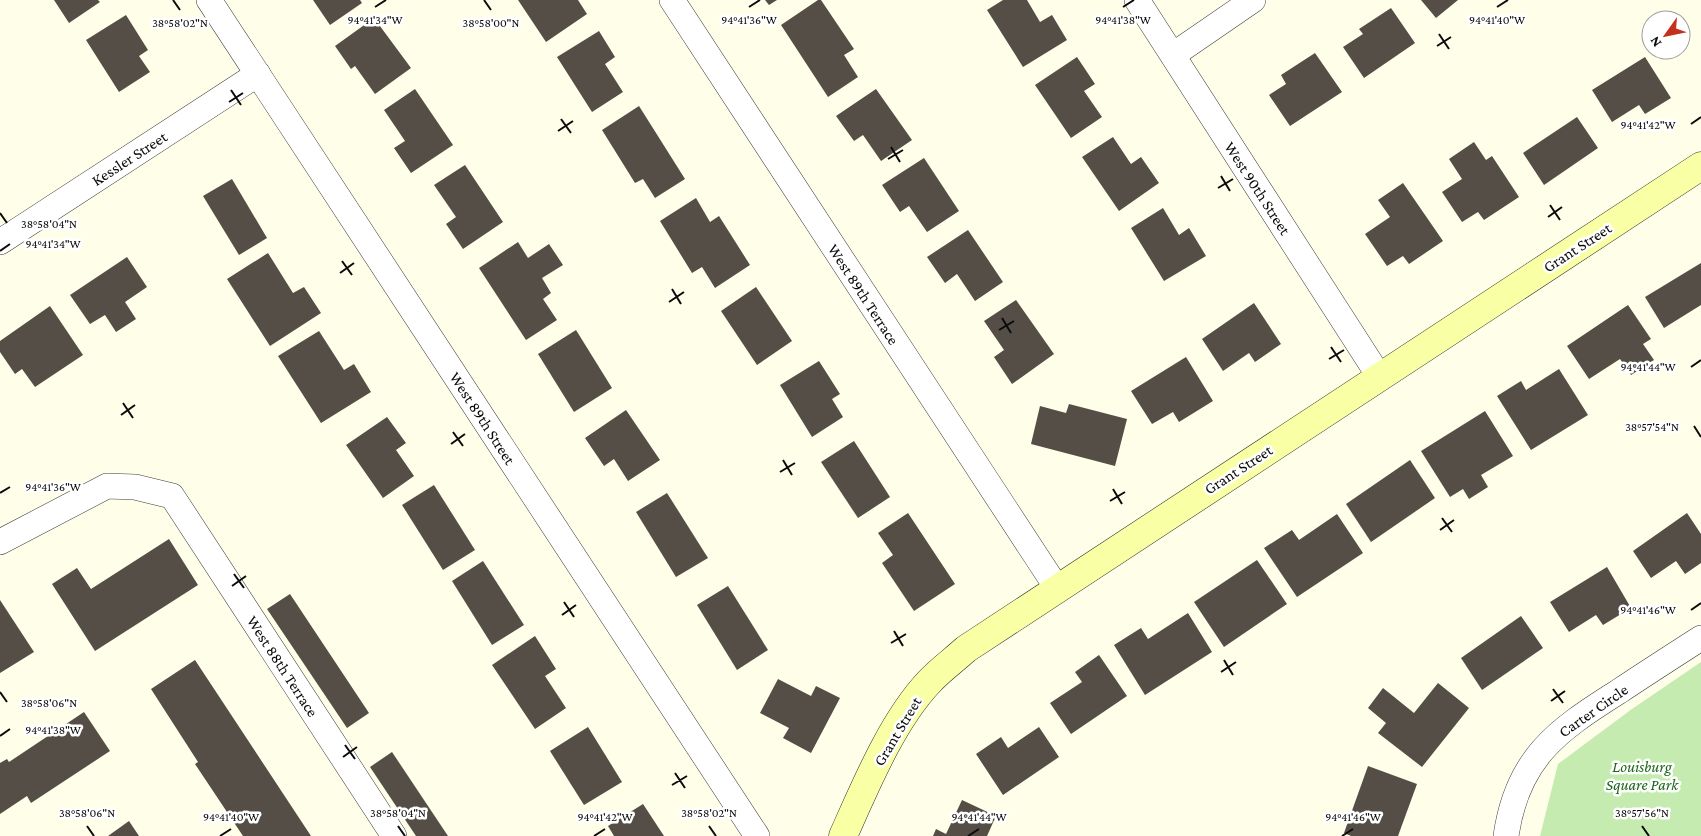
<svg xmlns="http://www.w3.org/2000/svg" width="1701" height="836" viewBox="0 0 1701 836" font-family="'Crimson Pro',serif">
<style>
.green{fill:#c5ebb0}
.building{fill:#544e47}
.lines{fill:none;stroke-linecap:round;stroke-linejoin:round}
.street-casing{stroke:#3e3e3e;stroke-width:26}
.secondary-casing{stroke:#2d2d2d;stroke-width:29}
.street{stroke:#fff;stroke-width:25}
.secondary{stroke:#f9ffa4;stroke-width:28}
.ticks{fill:none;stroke:#0b0b0b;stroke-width:2}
.labels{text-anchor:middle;stroke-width:5;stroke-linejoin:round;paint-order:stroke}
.street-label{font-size:16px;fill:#0b0b0b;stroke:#fff}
.park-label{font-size:16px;font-style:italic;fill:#1b6618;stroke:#fff}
.ticks-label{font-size:12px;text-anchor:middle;fill:#0b0b0b;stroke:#fff;stroke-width:5;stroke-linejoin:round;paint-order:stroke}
</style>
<rect width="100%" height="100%" fill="#fffee9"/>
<polygon class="green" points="1701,662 1701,836 1540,836 1558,764 1632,709"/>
<g class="building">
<polygon points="54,0 98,0 100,2 69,23"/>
<polygon points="313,0 360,0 362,3 330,25"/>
<polygon points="518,0 578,0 587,14 546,42"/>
<polygon points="765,0 777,0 769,5"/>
<polygon points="818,0 821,0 854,49 844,55 858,77 828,97 781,25"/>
<polygon points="1003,0 1027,0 1040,22 1052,15 1067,40 1023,67 987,10"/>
<polygon points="1421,0 1458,0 1436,18"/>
<polygon points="1391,8 1415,43 1364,78 1343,47 1363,34 1359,29"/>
<polygon points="126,15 148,50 139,56 150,72 119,92 86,40"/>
<polygon points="374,18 411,68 375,94 355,66 351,69 335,46"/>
<polygon points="599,31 615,57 605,64 623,92 592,112 557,57"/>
<polygon points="1315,53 1342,92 1290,126 1269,95 1286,84 1281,75"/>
<polygon points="1077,57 1095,84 1084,91 1102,117 1071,138 1035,85"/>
<polygon points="1645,57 1671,98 1645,114 1639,105 1612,122 1592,90"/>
<polygon points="415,89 453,145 411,173 394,148 405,141 384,110"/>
<polygon points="876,89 912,140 881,161 863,135 854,141 836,116"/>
<polygon points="639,106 685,179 655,198 643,179 635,183 602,130"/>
<polygon points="1577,117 1598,148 1544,185 1523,153"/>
<polygon points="1113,137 1131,164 1141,157 1159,183 1119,211 1082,157"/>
<polygon points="1474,142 1486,160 1492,156 1519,197 1484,220 1478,212 1462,222 1442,192 1462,179 1449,159"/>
<polygon points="924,158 959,211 927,232 909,206 900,212 882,185"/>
<polygon points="465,165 503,222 463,249 446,224 456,217 434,185"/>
<polygon points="232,179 267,238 239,255 203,196"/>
<polygon points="1403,183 1443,241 1409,264 1403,256 1387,266 1365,234 1390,217 1378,200"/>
<polygon points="696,198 710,222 719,216 750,265 715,288 702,267 692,273 660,221"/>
<polygon points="1163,208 1179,235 1189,228 1206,256 1164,281 1131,228"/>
<polygon points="968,230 1003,282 975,301 957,274 945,283 927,257"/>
<polygon points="518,242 528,258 549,244 563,265 542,278 551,293 543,299 557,320 526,340 479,268"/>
<polygon points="268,253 293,293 304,287 321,313 270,346 227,279"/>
<polygon points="127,257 147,287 125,302 136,319 116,332 105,315 90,324 70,295"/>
<polygon points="1701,263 1701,305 1664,328 1645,297"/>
<polygon points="756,287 792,341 757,365 721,311"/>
<polygon points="1016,300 1054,354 1012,384 994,357 1004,350 984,321"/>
<polygon points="1254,303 1281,344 1255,362 1249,353 1223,371 1202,339"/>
<polygon points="1628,305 1651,339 1643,344 1654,360 1631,375 1620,359 1589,379 1567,346"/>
<polygon points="50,306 83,355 35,387 22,369 15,374 0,352 0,341"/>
<polygon points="576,330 612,388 574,412 538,354"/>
<polygon points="319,331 344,370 354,364 371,392 321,423 278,356"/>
<polygon points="1186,357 1213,401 1179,422 1173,412 1152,424 1131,391"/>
<polygon points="819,361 840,394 832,399 843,417 812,437 780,385"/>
<polygon points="1559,369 1588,415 1531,450 1497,396 1521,381 1526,390"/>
<polygon points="1069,404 1127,419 1115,466 1031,444 1040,406 1066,413"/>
<polygon points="626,410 660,460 628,481 614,459 604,466 585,438"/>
<polygon points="1485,411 1513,456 1481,475 1488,487 1469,499 1463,489 1450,497 1421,451"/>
<polygon points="387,417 406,443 396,450 414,476 383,498 346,445"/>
<polygon points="854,441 890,497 858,518 821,462"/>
<polygon points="1410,460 1435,498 1371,542 1346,504"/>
<polygon points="434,485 475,550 443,570 402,505"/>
<polygon points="667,493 708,558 676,577 636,512"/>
<polygon points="908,513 955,584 914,611 882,563 893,555 878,533"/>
<polygon points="1687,513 1701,534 1701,563 1685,574 1676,561 1651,578 1633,551"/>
<polygon points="1337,514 1363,553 1297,597 1264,548 1292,530 1299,540"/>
<polygon points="169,539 198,585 95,651 52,584 77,568 91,589"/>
<polygon points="1257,560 1287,604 1224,647 1194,602"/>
<polygon points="483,561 524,625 492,645 452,581"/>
<polygon points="1607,567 1631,608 1603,625 1596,615 1569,632 1550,602"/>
<polygon points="728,586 768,650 737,670 697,605"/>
<polygon points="290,594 369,713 347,728 267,609"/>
<polygon points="0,600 34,652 0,673"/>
<polygon points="1188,613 1212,652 1145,695 1114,645 1141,628 1148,639"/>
<polygon points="1521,616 1543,648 1482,690 1461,658"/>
<polygon points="535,636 556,669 545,676 566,708 535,729 492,665"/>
<polygon points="1099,655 1127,696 1071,734 1050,703 1082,682 1075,672"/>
<polygon points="195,660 311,836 243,836 195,764 198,762 151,689"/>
<polygon points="778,679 811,696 816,686 840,698 811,753 783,738 789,728 760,713"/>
<polygon points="1438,683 1469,708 1422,767 1378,733 1386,723 1368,708 1383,688 1414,713"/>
<polygon points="84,712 110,751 31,803 27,796 0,814 0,763 7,759 9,762"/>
<polygon points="588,727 622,782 584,805 550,751"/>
<polygon points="1039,727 1059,757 1003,795 976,754 1001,737 1008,748"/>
<polygon points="392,752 448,836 416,836 370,767"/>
<polygon points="1368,766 1417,784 1398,836 1351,836 1344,833"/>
<polygon points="962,800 996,816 987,836 933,836 936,829 946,834"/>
<polygon points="643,804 664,836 614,836 608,826"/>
<polygon points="129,821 139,836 108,836"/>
</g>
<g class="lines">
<defs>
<g id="street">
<polyline points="209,0 757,836"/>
<polyline points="672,0 1057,588"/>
<polyline points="1137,0 1379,376"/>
<polyline points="1173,55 1253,0"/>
<polyline points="0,242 258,74"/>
<polyline points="0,542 107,486 135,487 172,496 394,836"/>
<path d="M1506,836C1517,759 1556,731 1618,692C1645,674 1673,656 1701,638"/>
</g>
<path id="secondary" d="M843,836C865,787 892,721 929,682C940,670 954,660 966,649L1701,166"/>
</defs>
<use href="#street" class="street-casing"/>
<use href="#secondary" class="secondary-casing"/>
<use href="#street" class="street"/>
<use href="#secondary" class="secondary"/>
</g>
<path class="ticks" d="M173,0L180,10M484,0L491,10M375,7L386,0M749,7L760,0M1123,7L1134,0M1497,7L1508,0M1439,34L1449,49M1437,46L1451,37M231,90L241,105M229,102L243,93M561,119L571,133M1691,124L1701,117M558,131L573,121M891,147L900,162M888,159L903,150M1221,176L1230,191M1218,188L1233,179M1550,205L1560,220M0,213L7,223M1548,217L1562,207M0,251L10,244M342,261L352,275M340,273L354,263M672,289L681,304M669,302L684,292M1002,318L1011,333M999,330L1014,321M1331,347L1341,362M1329,359L1344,350M1691,367L1701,360M123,403L133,418M121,415L135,405M1694,426L1701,437M453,432L463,446M451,444L465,434M783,460L792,475M780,472L795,463M1113,489L1122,504M0,493L10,487M1110,501L1125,492M1442,518L1452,532M1440,530L1454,520M234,574L244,588M232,586L246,576M564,602L574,617M1691,610L1701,603M562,615L576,605M894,631L903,646M891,643L906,634M1224,660L1233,675M1221,672L1236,662M1553,689L1563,703M0,692L7,702M1551,701L1565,691M0,736L10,729M345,745L355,759M343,757L357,747M675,773L685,788M672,785L687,776M87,826L94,836M398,826L405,836M709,826L716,836M1642,826L1649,836M220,836L231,829M594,836L605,829M968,836L979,829M1342,836L1353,829"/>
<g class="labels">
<g class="street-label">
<text transform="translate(129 158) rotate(-33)" y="6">Kessler Street</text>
<text transform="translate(1258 188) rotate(57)" y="6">West 90th Street</text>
<text transform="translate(1577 247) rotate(-33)" y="6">Grant Street</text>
<text transform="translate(864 294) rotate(57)" y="6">West 89th Terrace</text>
<text transform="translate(483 418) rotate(57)" y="6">West 89th Street</text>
<text transform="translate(1238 469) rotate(-33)" y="6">Grant Street</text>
<text transform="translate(283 666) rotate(57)" y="6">West 88th Terrace</text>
<text transform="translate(1593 710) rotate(-35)" y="6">Carter Circle</text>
<text transform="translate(897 731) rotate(-59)" y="6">Grant Street</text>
</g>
<g class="park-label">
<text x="1642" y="772">Louisburg<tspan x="1642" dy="18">Square Park</tspan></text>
</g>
</g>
<g class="ticks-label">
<text x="375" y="24">94°41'34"W</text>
<text x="749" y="24">94°41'36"W</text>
<text x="1123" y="24">94°41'38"W</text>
<text x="1497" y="24">94°41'40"W</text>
<text x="180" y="27">38°58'02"N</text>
<text x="491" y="27">38°58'00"N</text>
<text x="1648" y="129">94°41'42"W</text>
<text x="49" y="228">38°58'04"N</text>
<text x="53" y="248">94°41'34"W</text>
<text x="1648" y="371">94°41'44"W</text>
<text x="1652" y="431">38°57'54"N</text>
<text x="53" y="491">94°41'36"W</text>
<text x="1648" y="614">94°41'46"W</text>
<text x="49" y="707">38°58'06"N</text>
<text x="53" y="734">94°41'38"W</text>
<text x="87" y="817">38°58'06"N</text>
<text x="398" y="817">38°58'04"N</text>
<text x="709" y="817">38°58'02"N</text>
<text x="1642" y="817">38°57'56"N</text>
<text x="231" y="821">94°41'40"W</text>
<text x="605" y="821">94°41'42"W</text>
<text x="979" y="821">94°41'44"W</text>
<text x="1353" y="821">94°41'46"W</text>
</g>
<g transform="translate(1666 35) rotate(237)"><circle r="24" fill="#ffffff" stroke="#9d9d9d"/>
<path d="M0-4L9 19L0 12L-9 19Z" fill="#c3301b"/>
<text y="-8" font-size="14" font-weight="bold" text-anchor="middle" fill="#0b0b0b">N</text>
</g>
</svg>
